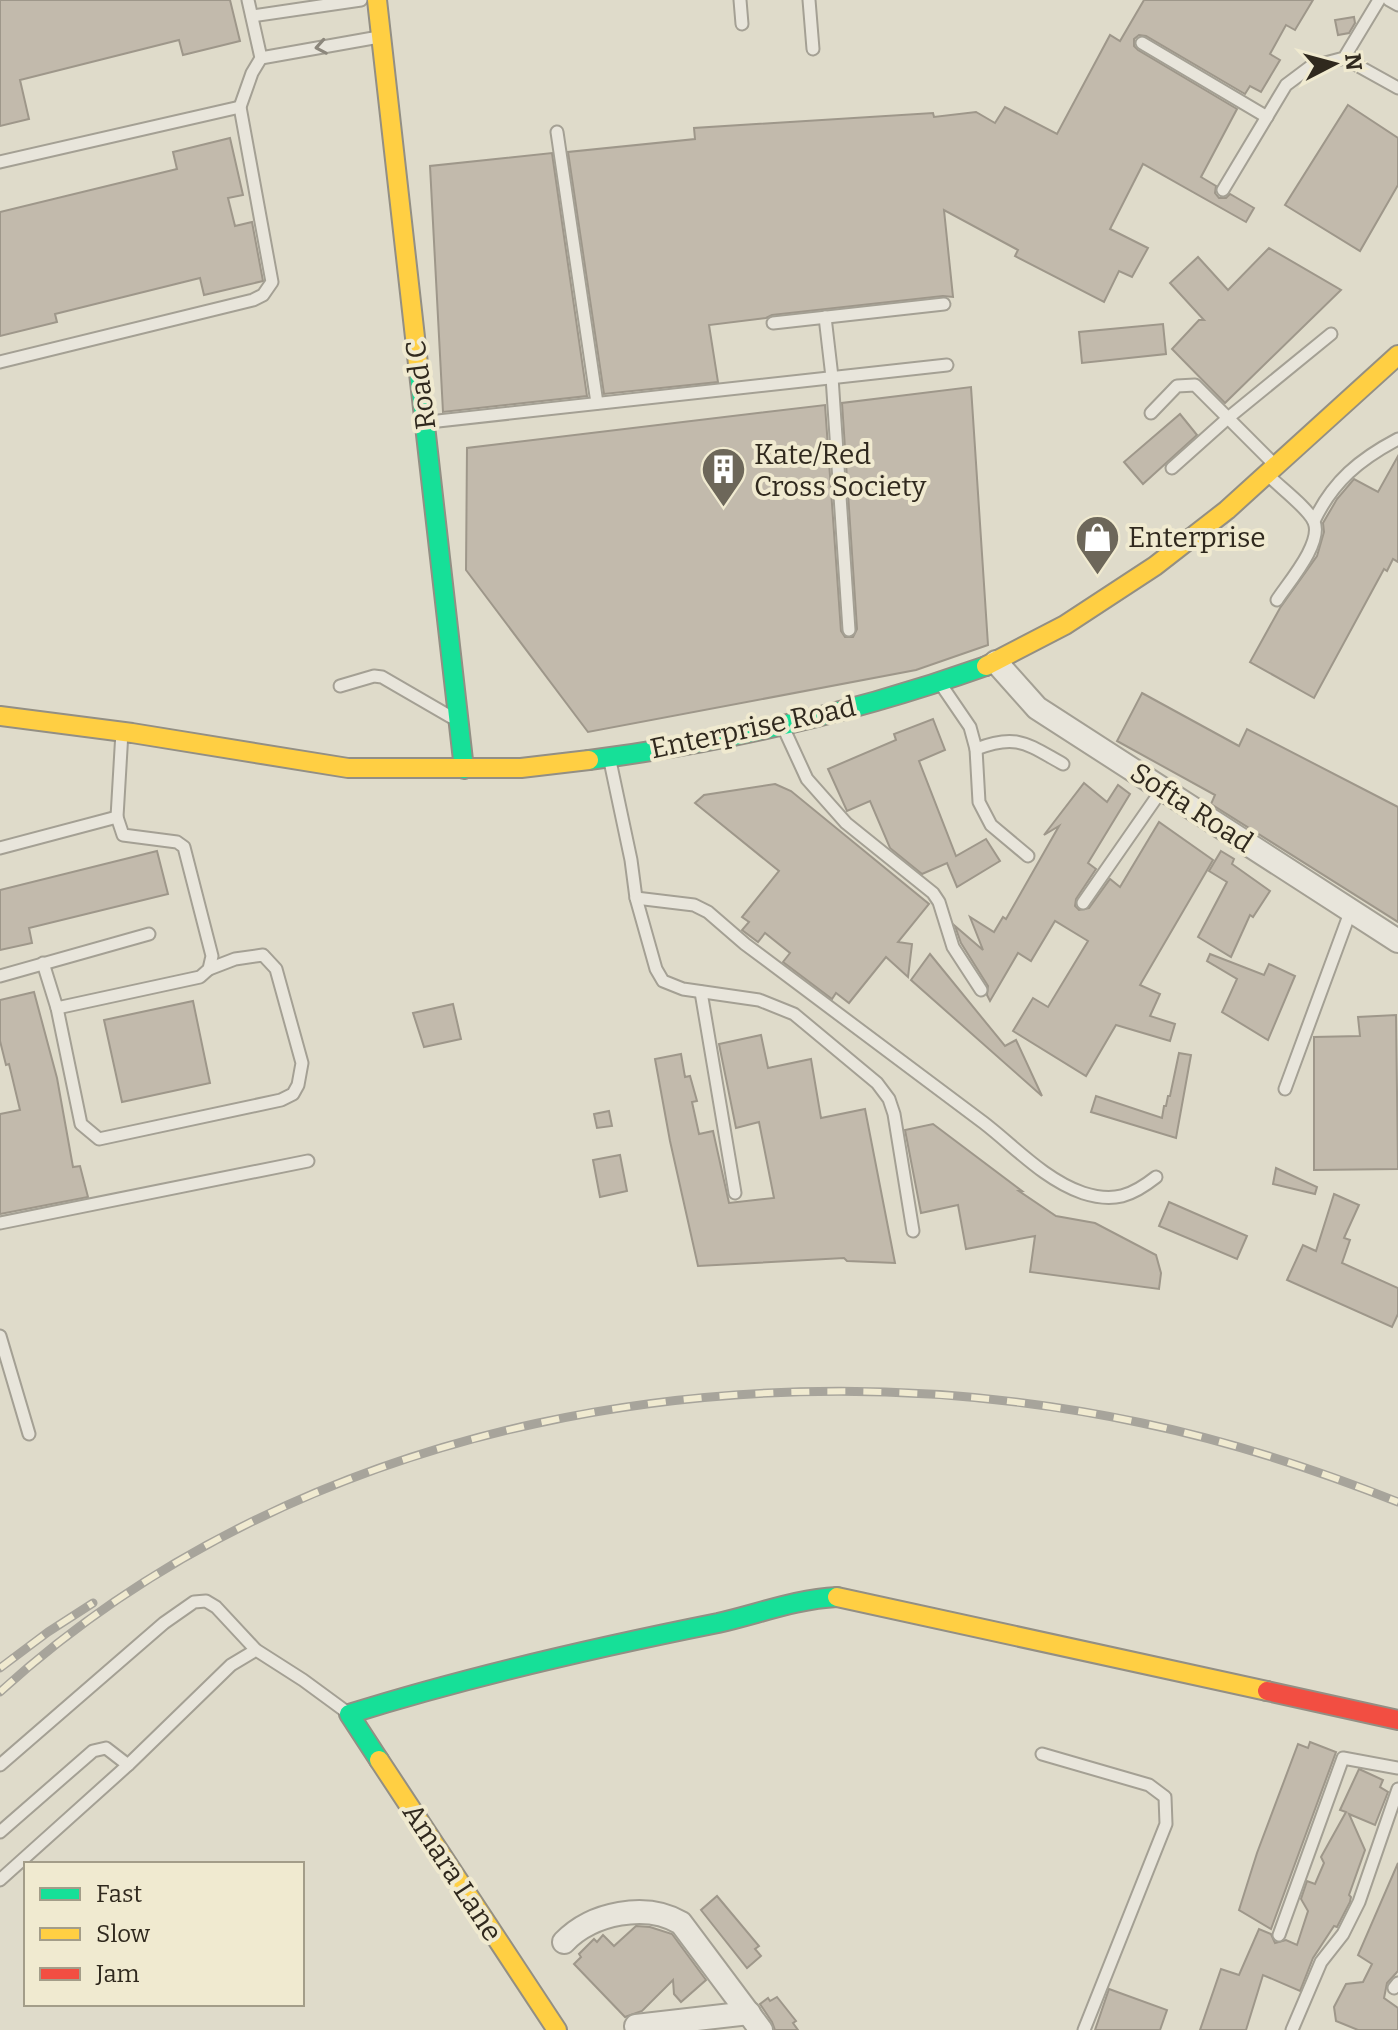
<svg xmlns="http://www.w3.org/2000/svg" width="1398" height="2030" viewBox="0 0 1398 2030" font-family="Bitter,serif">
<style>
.building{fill:#c2baac;stroke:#9e978a;stroke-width:2}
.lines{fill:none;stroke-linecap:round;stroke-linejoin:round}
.lane-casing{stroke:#a4a094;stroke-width:15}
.street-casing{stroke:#a4a094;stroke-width:26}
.fast-casing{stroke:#938f84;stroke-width:22}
.slow-casing{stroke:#938f84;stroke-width:22}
.jam-casing{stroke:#938f84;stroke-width:22}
.lane{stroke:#e8e5db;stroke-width:11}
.street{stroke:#e8e5db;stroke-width:22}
.fast{stroke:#16e098;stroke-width:18}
.slow{stroke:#ffcf43;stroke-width:18}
.jam{stroke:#f24e42;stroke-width:18}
.rail-casing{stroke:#a7a49b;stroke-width:9}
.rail{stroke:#f0ead0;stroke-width:6;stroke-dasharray:18;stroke-linecap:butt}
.oneway{stroke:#8c877c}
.labels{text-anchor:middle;stroke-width:8;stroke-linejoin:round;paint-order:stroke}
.street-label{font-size:28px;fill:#30291e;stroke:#f0ead0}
.poi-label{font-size:28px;fill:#30291e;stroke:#f0ead0;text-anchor:start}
</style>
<rect width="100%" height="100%" fill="#dfdbca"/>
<g class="building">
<polygon points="0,0 230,0 240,41 183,55 179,40 20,80 29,119 0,126"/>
<polygon points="1144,0 1313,0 1295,30 1286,25 1270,54 1280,60 1261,92 1250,86 1245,94 1146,36 1139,35 1134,39 1134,46 1138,50 1237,109 1201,177 1216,186 1215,193 1219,198 1226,198 1230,194 1254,208 1246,222 1143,164 1110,229 1148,248 1132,277 1119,271 1104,302 1015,256 1018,250 944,210 953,297 943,296 772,315 766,318 709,325 718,382 604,394 568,152 695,139 694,128 933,113 934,117 976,112 995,123 1005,107 1057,134 1110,35 1120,41"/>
<polygon points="1354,17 1355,23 1349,33 1338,35 1335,20"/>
<polygon points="1348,105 1398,138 1398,185 1360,251 1285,205"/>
<polygon points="230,138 243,195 228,198 235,226 252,222 263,281 204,295 200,278 55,314 57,322 0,336 0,212 177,169 173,152"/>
<polygon points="552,153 587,396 443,412 430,166"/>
<polygon points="1269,248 1341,290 1225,403 1172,349 1199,320 1204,320 1170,283 1198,257 1228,290"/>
<polygon points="1163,324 1166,354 1082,363 1079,332"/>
<polygon points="971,387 988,645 916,670 588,732 466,570 467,448 825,405 841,631 845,637 853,637 857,629 842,403"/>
<polygon points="1180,414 1197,435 1143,484 1124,462"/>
<polygon points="1398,456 1398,562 1393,559 1387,571 1384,569 1314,698 1250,662 1280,608 1317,556 1324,532 1323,523 1337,499 1354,479 1378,492"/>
<polygon points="1142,693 1239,746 1247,729 1398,807 1398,922 1211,804 1215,795 1117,741"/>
<polygon points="933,719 945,750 919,761 956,856 986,839 1000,861 957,887 947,863 922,874 890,848 870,801 847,811 828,769 896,740 894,734"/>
<polygon points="1084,783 1107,802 1118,785 1130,794 1088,863 1096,869 1076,899 1075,906 1079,910 1089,908 1110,879 1120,887 1159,822 1213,860 1140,985 1160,994 1150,1016 1175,1024 1170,1041 1116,1025 1086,1076 1013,1031 1033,998 1048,1007 1088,941 1055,921 1031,961 1018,953 990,1001 987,995 988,986 961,943 955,926 983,950 970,917 994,932 1003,917 1006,919 1059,826 1044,835"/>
<polygon points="775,784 791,791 929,904 898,942 912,944 908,977 886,957 849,1003 836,993 832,999 783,962 790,953 765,933 758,942 742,930 749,922 742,917 779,871 695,803 704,795"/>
<polygon points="157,851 168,894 29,928 32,943 0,950 0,890"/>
<polygon points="1221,851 1234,859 1232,864 1270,891 1253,917 1250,915 1231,957 1198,937 1227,882 1209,871"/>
<polygon points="930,954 1005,1046 1016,1040 1042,1096 911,980"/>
<polygon points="1210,954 1264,975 1269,964 1295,976 1268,1040 1222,1012 1237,979 1207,961"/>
<polygon points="34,992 57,1078 73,1167 80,1166 88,1197 0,1214 0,1114 20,1110 9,1064 6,1065 0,1041 0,1000"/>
<polygon points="193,1001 210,1083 122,1102 104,1020"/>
<polygon points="453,1004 461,1039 424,1047 413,1013"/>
<polygon points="1396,1015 1398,1169 1314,1170 1314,1037 1360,1036 1358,1017"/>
<polygon points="761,1035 768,1068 811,1059 821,1118 865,1109 895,1263 847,1261 844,1258 698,1266 670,1141 655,1059 681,1054 685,1077 690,1076 697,1101 692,1102 699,1134 713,1131 729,1203 774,1198 759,1122 736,1128 719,1044"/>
<polygon points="1179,1053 1191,1055 1176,1138 1091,1112 1096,1096 1162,1118 1164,1106 1166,1106 1168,1096 1170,1096"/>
<polygon points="609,1111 612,1126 597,1128 594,1114"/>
<polygon points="933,1124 1022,1191 1019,1191 1056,1216 1095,1223 1156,1255 1161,1273 1159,1289 1030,1272 1035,1236 966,1249 958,1205 921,1213 905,1130"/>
<polygon points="620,1155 627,1191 600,1197 593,1160"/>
<polygon points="1276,1168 1317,1187 1315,1194 1273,1184"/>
<polygon points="1334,1194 1359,1205 1344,1238 1350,1240 1342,1263 1398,1288 1398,1314 1392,1327 1287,1280 1303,1245 1316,1251"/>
<polygon points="1169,1202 1247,1236 1237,1259 1159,1226"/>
<polygon points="1310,1742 1336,1752 1271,1929 1239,1910 1257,1853 1298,1744 1308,1748"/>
<polygon points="1359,1769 1383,1780 1380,1787 1388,1792 1375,1825 1349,1814 1365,1850 1349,1895 1351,1897 1350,1902 1337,1927 1334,1926 1313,1958 1300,1991 1263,1975 1246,2030 1200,2030 1221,1969 1239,1975 1259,1929 1271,1934 1275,1943 1286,1940 1297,1945 1308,1911 1301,1899 1307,1881 1315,1884 1324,1863 1321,1857 1346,1812 1340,1810"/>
<polygon points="1398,1863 1398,1971 1387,1983 1384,1998 1398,2008 1398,2030 1358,2030 1336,2021 1334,2007 1346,1984 1363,1982 1372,1964 1358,1955"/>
<polygon points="717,1896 759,1946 755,1949 761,1956 747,1968 701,1910"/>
<polygon points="636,1926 650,1927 672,1934 706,1980 681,2002 674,1994 673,1980 642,2011 625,2017 574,1964 581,1957 579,1954 594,1939 597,1942 603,1935 614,1946"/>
<polygon points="1109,1989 1167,2010 1160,2030 1095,2030"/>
<polygon points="777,1997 796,2021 793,2023 798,2030 775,2030 772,2022 760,2004 768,1998 770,2001"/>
</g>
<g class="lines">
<defs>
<g id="lane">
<polyline points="740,0 742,24"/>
<polyline points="809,0 813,49"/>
<polyline points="1389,0 1398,5"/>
<polyline points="252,16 361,0"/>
<polyline points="1142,43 1267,117"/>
<polyline points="261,58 379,37"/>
<polyline points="1344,58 1398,88"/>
<polyline points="557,132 597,403"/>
<polyline points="0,162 240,107"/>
<polyline points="1223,190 1286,85 1310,67 1344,58 1379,0"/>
<polyline points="825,317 832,377 849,630"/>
<polyline points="773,323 944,304"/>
<polyline points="0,362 253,300 263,295 272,282 240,107 252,73 261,58 248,0"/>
<polyline points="1151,413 1177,386 1195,385 1274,464"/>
<polyline points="429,422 947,365"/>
<polyline points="1172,468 1228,418 1331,334"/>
<path d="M1270,477C1281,488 1309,509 1314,522C1323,543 1288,583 1277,600"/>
<path d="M1314,521C1333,481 1360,459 1398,439"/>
<polyline points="340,686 374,676 382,677 451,717"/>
<polyline points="942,686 970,727 976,749 979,802 991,825 1028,856"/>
<polyline points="784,729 807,779 846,823 933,893 939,902 953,947 981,990"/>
<path d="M976,749C1017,733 1027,744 1063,764"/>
<polyline points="610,761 631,860 636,898 656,969 663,981 683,989 759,1000 794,1014 877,1083 889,1099 894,1114 913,1231"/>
<polyline points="0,848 117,817"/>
<path d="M636,898L694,905L708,912L745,944C824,1004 904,1063 984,1123C1015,1147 1045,1180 1083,1193C1114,1203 1132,1196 1156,1177"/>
<polyline points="1083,903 1163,788"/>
<polyline points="43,963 57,1008 81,1124 99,1139 281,1100 293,1094 298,1085 302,1063 276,969 263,955 235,959 209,969"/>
<polyline points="0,976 149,934"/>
<polyline points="701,992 735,1193"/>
<polyline points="57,1008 200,977 209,969 212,956 184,847 177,842 123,835 117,817 122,732"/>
<polyline points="1285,1089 1351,910"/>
<polyline points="0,1223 308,1161"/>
<polyline points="0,1336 29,1434"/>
<polyline points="1042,1754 1149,1785 1165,1797 1166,1824 1084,2030"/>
<polyline points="0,1765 164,1623 194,1602 206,1601 216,1607 256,1650 303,1680 348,1713"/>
<polyline points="0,1832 93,1751 106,1748 128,1765"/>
<polyline points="0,1880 128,1765 231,1665 256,1650"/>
<polyline points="1279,1935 1343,1758 1398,1768"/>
<polyline points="1394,1988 1398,1983"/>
<polyline points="1292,2030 1321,1962 1343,1934 1359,1902 1398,1789"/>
</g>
<g id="street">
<polyline points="996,662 1037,708 1398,941"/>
<path d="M564,1942C592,1913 646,1902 681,1923L761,2030"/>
<polyline points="636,2026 749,2013"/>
</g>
<g id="fast">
<polyline points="418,364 464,769"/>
<path d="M589,760C722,743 859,711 986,666"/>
<path d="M379,1760L349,1714C470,1676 593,1648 718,1623C758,1614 796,1599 837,1597"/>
</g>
<g id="slow">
<polyline points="377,0 418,364"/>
<polyline points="986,666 1065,625 1155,566 1227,510 1398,355"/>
<polyline points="0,716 132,733 348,768 521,768 589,760"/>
<polyline points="837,1597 1267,1691"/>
<polyline points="379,1760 557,2030"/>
</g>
<polyline id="jam" points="1267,1691 1398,1720"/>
</defs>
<use href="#lane" class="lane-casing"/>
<use href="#street" class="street-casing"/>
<use href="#fast" class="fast-casing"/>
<use href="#slow" class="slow-casing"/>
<use href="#jam" class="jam-casing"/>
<use href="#lane" class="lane"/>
<use href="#street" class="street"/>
<use href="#fast" class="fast"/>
<use href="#slow" class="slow"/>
<use href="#jam" class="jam"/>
<defs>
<g id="rail">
<polyline points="0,1668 48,1632 93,1603"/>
<path d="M0,1692C302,1417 750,1340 1142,1423C1229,1441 1315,1469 1398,1502"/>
</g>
</defs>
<use href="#rail" class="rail-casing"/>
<use href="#rail" class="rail"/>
</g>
<defs><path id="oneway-chevron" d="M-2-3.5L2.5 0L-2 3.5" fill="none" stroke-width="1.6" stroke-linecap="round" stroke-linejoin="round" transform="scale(2)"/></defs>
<use class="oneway" href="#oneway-chevron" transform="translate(321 47) rotate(170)"/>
<defs>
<symbol id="building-pin" viewBox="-11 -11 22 30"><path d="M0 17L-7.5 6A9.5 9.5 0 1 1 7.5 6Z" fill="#6d675a" stroke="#f0ead0"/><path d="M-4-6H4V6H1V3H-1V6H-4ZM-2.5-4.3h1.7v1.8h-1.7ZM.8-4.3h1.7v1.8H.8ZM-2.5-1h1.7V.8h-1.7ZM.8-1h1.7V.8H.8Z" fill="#fff"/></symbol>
<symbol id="shop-pin" viewBox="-11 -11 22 30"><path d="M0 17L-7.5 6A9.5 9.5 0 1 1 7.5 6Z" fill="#6d675a" stroke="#f0ead0"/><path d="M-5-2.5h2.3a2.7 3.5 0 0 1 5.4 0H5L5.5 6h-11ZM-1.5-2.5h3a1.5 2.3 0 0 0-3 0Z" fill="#fff"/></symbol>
</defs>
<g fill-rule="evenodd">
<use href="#building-pin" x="698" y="444" width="51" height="69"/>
<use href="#shop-pin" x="1072" y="512" width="51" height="69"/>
</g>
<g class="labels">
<g class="street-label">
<text transform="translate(420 385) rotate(-97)" y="10">Road C</text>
<text transform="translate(753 727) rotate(-12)" y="10">Enterprise Road</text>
<text transform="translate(1192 807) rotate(33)" y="10">Softa Road</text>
<text transform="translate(453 1872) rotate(57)" y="10">Amara Lane</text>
</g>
<g class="poi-label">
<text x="754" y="464">Kate/Red<tspan x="754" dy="32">Cross Society</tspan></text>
<text x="1128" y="547">Enterprise</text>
</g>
</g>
<rect x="24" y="1862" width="280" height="144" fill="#f0ead0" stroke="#a39d89" stroke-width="2"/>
<rect x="40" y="1888" width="40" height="12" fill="#16e098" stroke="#a39d89" stroke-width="2"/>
<text x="96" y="1902" font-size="24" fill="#30291e">Fast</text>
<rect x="40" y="1928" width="40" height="12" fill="#ffcf43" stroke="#a39d89" stroke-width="2"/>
<text x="96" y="1942" font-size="24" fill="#30291e">Slow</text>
<rect x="40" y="1968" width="40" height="12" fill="#f24e42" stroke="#a39d89" stroke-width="2"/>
<text x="96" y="1982" font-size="24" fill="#30291e">Jam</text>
<g transform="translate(1334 64) rotate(84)" stroke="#f0ead0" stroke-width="6" paint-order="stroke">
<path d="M0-6L14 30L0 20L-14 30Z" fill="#30291e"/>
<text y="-12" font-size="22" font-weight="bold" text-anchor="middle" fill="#30291e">N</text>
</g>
</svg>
